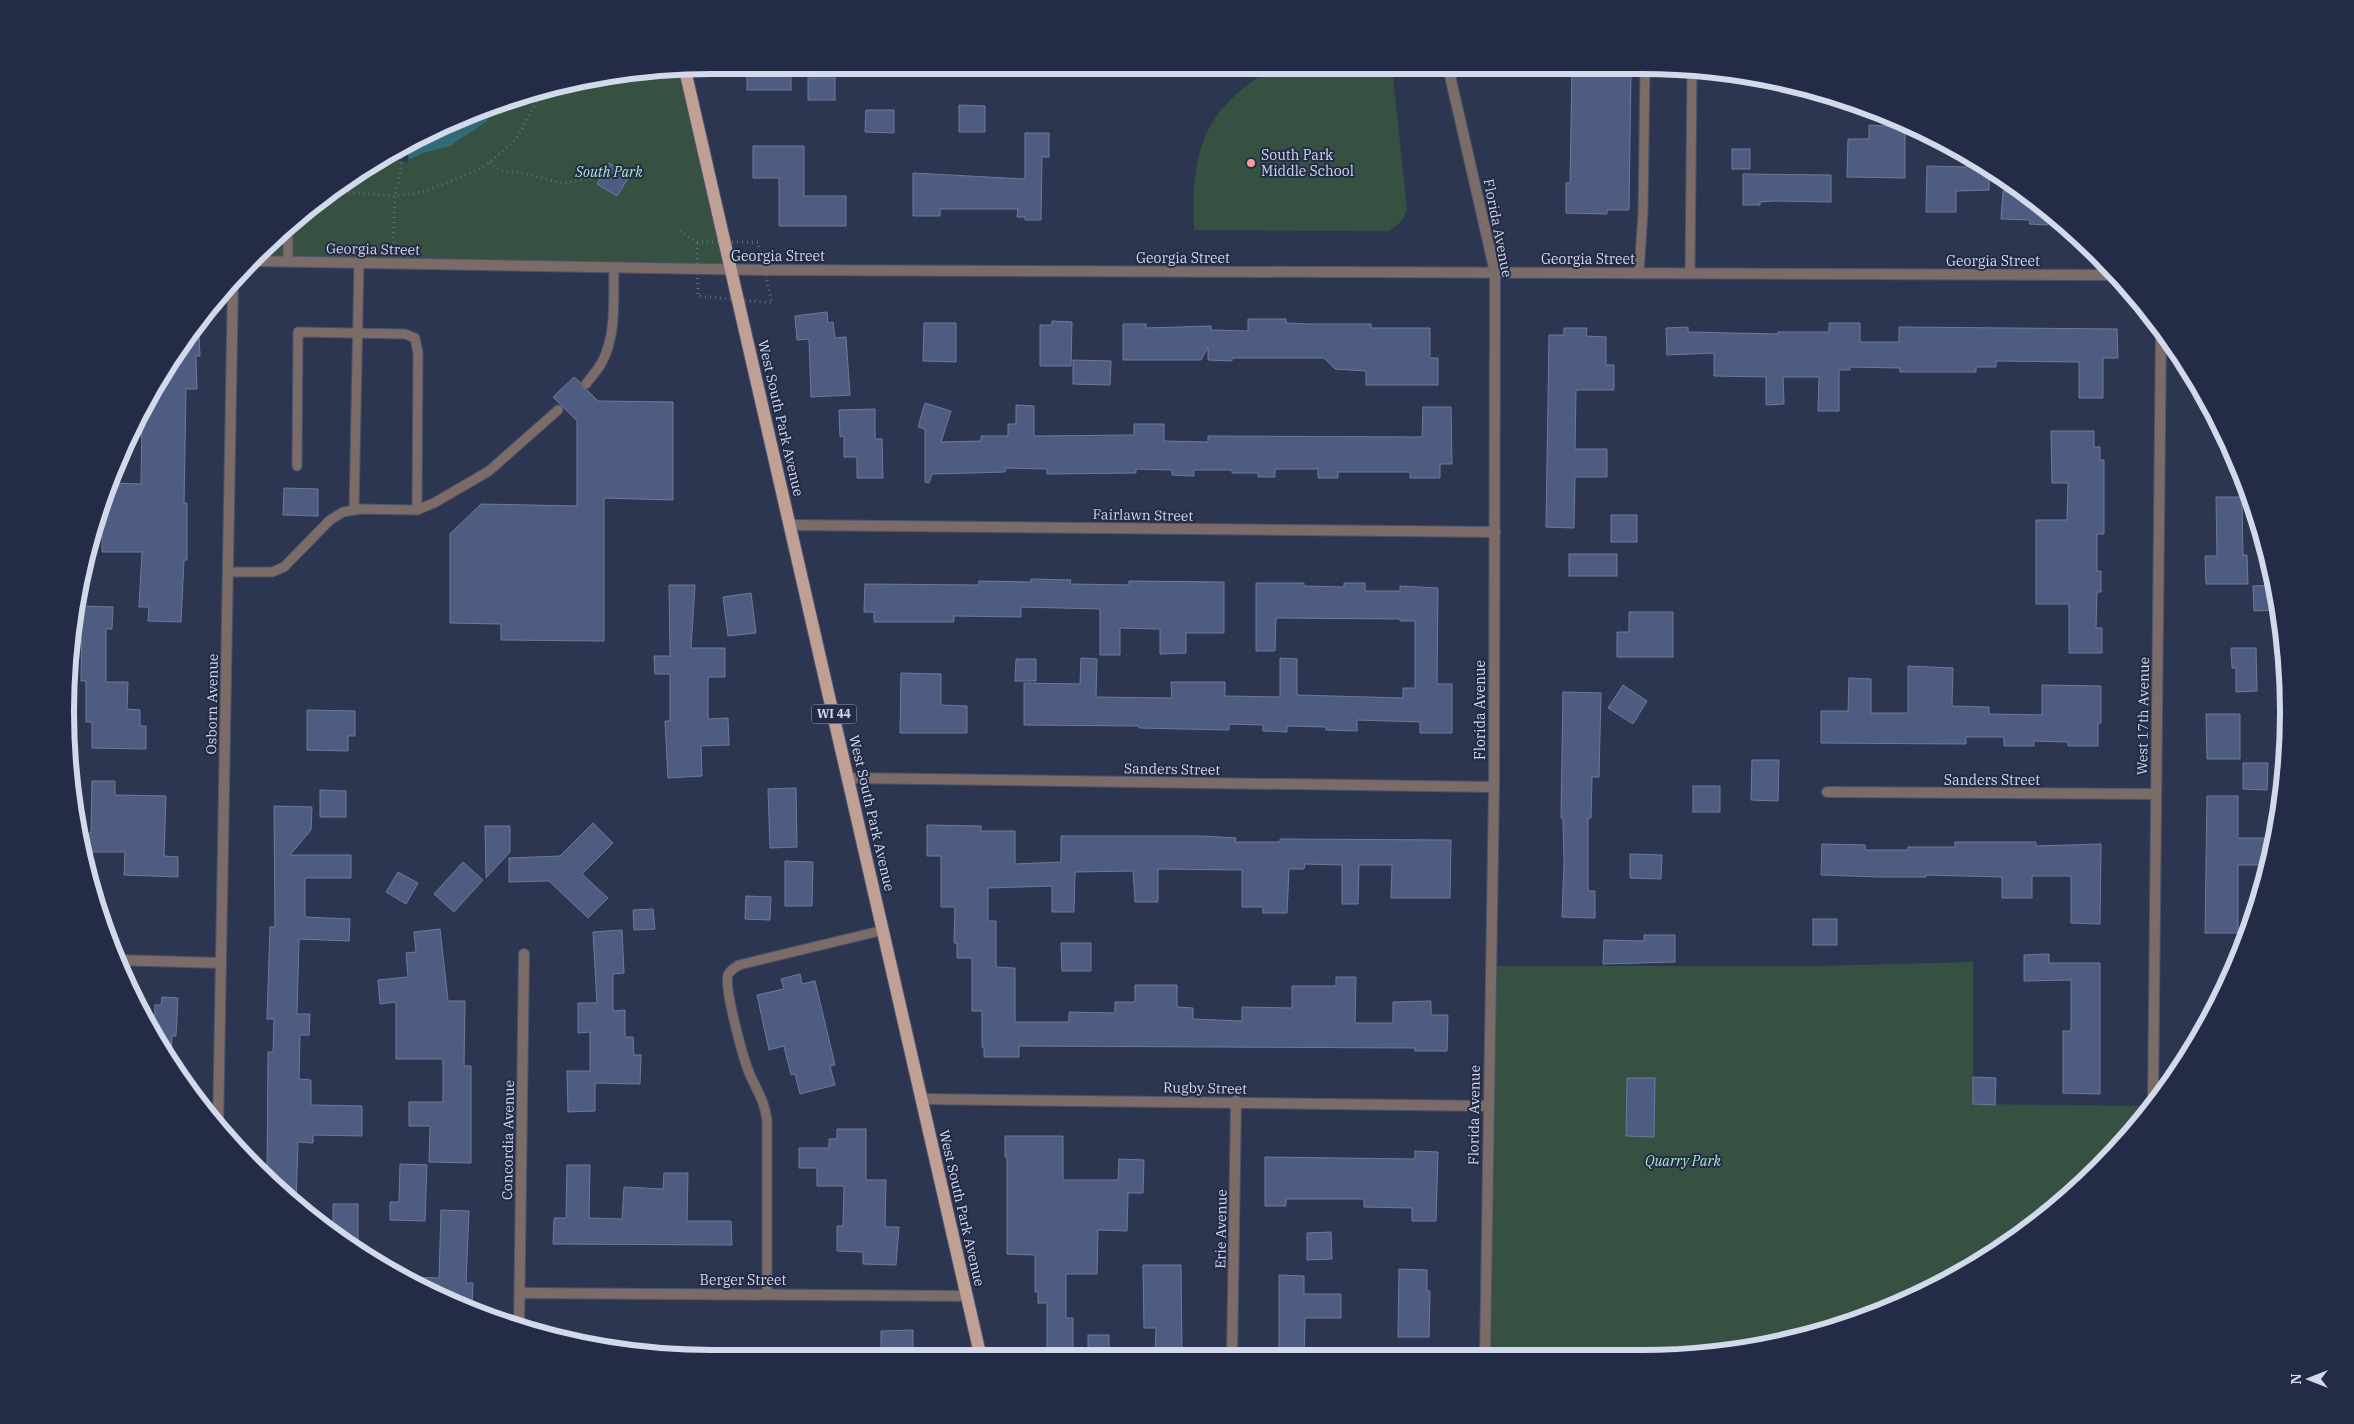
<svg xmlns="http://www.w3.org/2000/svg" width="2354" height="1424" viewBox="0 0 2354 1424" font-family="'IBM Plex Serif',serif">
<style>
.green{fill:#365142}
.water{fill:#316b79}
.pier{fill:#2d3651}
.building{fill:#4f5c82;stroke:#6f7a99}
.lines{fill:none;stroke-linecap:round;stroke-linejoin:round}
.lane-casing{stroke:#4b536d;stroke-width:11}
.street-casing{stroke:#4b536d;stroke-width:12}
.primary-casing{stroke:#4b536d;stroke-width:14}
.path{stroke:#626a82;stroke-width:3;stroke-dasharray:1 4;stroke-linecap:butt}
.lane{stroke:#7c6c67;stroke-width:9}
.street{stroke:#7c6c67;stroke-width:10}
.primary{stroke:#c09f94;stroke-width:12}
.poi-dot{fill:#f49b9f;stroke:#232b46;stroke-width:2}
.labels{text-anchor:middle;stroke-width:4;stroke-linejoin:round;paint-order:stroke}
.shield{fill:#232b46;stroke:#9ea5b9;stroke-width:1}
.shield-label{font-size:12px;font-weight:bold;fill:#d2d9ea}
.poi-label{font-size:14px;fill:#d2d9ea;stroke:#232b46;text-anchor:start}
.park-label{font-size:14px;font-style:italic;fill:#a4eec4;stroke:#232b46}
.street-label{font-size:14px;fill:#d2d9ea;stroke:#232b46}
.rim{fill:none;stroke:#d2d9ea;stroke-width:6}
</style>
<rect width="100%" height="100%" fill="#2d3651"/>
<g class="green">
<path d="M1273,68H1392L1407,209C1404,219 1398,226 1388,231L1194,230C1191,151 1202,110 1273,68Z"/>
<polygon points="686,70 732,270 249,261 318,199 426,132 504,99 627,71"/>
<polygon points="1973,962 1973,1104 2149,1106 2069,1198 1965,1272 1810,1337 1685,1358 1486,1358 1490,966 1813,966"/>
</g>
<polygon class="water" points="494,103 487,121 450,146 423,153 411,159 387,156 426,132"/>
<polygon class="pier" points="409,142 408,162 394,160 394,151"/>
<g class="building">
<polygon points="1572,67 1631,67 1629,210 1607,210 1607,214 1566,213 1566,183 1570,183"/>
<rect x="747" y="70" width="44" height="20"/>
<rect x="808" y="78" width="27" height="22"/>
<polygon points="959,105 985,106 985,132 959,132"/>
<polygon points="866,110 894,110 894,133 865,132"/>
<polygon points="1869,125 1905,127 1905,178 1847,177 1848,139 1869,139"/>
<polygon points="1025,133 1049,133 1049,157 1042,157 1041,220 1025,220 1025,217 1017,217 1018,209 940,209 940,216 913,216 913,173 1025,179"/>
<polygon points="753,146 804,146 804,196 846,196 846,226 779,226 779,178 753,178"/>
<rect x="1732" y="149" width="18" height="20"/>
<polygon points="1966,157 1989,168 1989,190 1956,191 1956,212 1926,212 1927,166 1966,167"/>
<polygon points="609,163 630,175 617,196 597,184"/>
<polygon points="1743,174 1831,175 1831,202 1774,201 1760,202 1760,205 1743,205"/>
<polygon points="2003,191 2024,192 2059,221 2048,221 2048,225 2029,224 2030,220 2001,219"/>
<polygon points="827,312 828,323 833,322 835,338 846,337 850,395 811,397 809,339 797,340 795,316"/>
<polygon points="1248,319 1286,319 1286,323 1310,324 1371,324 1371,328 1430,328 1430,358 1438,358 1438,385 1366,385 1366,371 1335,369 1324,358 1232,358 1232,361 1208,360 1208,347 1201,360 1123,360 1123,324 1146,324 1146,328 1211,326 1211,330 1248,331"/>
<polygon points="1052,321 1072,322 1071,366 1040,366 1040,325 1052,325"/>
<polygon points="924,323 956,323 956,362 923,361"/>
<polygon points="1829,323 1860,323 1860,342 1899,342 1899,327 2117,329 2118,358 2103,358 2103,398 2079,398 2079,362 1996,361 1996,367 1976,367 1976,372 1900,372 1900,368 1850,367 1850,370 1839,370 1839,411 1818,411 1819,377 1783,377 1784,404 1766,405 1766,377 1714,376 1714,353 1667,355 1666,328 1688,327 1688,332 1778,334 1778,332 1829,332"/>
<polygon points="195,327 195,336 199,336 200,356 196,356 197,389 186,389 184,503 187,503 187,560 184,560 181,622 148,621 149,607 139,607 142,552 102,552 103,496 110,483 141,484 142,417 174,352"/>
<polygon points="1564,328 1587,328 1586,336 1606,337 1606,365 1614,365 1614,390 1576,390 1575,449 1607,449 1607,477 1575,477 1574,528 1546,527 1549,335 1564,335"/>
<polygon points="1073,360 1111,361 1110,385 1073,384"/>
<polygon points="574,377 580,382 582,389 587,390 598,401 673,402 673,500 604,498 604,641 501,640 501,624 450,623 450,534 481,504 577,506 577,421 553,397"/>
<polygon points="925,403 951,411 941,442 981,441 981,436 1008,436 1008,424 1016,424 1016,405 1034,406 1034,436 1134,435 1134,424 1164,424 1164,441 1208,442 1208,436 1422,437 1423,407 1451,407 1452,464 1440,464 1440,478 1410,478 1410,472 1338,472 1338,478 1318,478 1318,469 1275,469 1275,477 1258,477 1258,473 1232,473 1232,470 1194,470 1194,476 1172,475 1172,470 1136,469 1136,473 1047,474 1047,469 1006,468 1005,472 932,474 929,483 925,482 925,429 918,427"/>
<polygon points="875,409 875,439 882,439 883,478 857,478 857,457 844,457 844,436 840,437 839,410"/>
<polygon points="2051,431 2094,431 2094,447 2100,447 2100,460 2104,460 2104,534 2097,534 2097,571 2101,571 2101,592 2097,592 2096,628 2102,628 2102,653 2069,653 2069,604 2036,604 2036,520 2067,520 2068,483 2052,483"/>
<polygon points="284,488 318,489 318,516 283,515"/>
<polygon points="2216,497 2242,497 2243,555 2247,555 2248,584 2206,584 2205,556 2217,556"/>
<rect x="1611" y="515" width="26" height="27"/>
<rect x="1569" y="554" width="48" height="22"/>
<polygon points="1031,579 1071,580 1070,584 1129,585 1129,581 1224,582 1224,633 1186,633 1186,653 1160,654 1160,629 1120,628 1120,655 1100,655 1100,609 1021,607 1021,617 954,616 954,622 874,622 874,612 864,612 865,584 979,585 979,581 1031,582"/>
<polygon points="1256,583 1304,583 1304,586 1344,587 1344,583 1365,583 1365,591 1400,591 1400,586 1438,588 1437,684 1452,684 1452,733 1420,733 1420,722 1357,720 1357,731 1326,730 1326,727 1287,726 1287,732 1263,731 1263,725 1229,724 1229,730 1139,728 1139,726 1024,725 1024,683 1080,684 1081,658 1097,659 1096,697 1172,698 1171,682 1225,682 1225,696 1280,697 1280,658 1297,659 1297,695 1403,698 1403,688 1415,688 1415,621 1400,621 1400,619 1276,618 1275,651 1256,651"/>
<polygon points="669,585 695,585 691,648 725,648 725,677 708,677 708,719 728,718 729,745 701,746 702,776 668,778 665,721 670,721 670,674 655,674 654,656 670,656"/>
<polygon points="2276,585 2277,610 2254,611 2253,586"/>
<polygon points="751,593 756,633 728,636 723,597"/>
<polygon points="82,606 113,607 112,629 106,629 106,682 128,682 127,709 140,710 140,726 146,726 146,749 92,748 92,722 86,722 86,681 81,681"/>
<polygon points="1629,612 1673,612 1673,657 1617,657 1617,632 1629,632"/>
<polygon points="2231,648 2256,648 2257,691 2236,692 2236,668 2232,668"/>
<polygon points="1016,659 1036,659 1036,681 1015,681"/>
<polygon points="1908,666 1953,668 1952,706 1989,707 1989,714 2042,715 2042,685 2101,686 2101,723 2098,723 2098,746 2068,746 2068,742 2034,741 2034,746 2004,746 2004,737 1966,737 1966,744 1821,743 1821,711 1848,711 1849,678 1871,679 1871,713 1908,713"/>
<polygon points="901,673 941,674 941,705 967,706 967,733 900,733"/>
<polygon points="1623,685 1647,701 1633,724 1608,708"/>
<polygon points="1563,692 1601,693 1599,777 1592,777 1591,818 1588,818 1588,891 1595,891 1595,918 1562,917 1564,863 1563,818 1561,818"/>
<polygon points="307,710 355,711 355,736 348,736 348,751 307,750"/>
<polygon points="2206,714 2240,714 2240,759 2207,759"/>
<polygon points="1752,760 1779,760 1778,801 1751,800"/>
<polygon points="2243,763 2268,763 2267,790 2243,789"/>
<polygon points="92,781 115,781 115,795 166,796 164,856 178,857 178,877 124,875 125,852 84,852 79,833 91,833"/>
<rect x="1693" y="786" width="27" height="26"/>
<polygon points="796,788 797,847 770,848 768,789"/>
<polygon points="320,790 346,791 346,817 320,817"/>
<polygon points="2207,796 2238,796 2238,838 2277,838 2268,865 2238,865 2238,933 2205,933"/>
<polygon points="274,806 312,807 311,830 290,855 351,855 351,878 305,878 305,917 350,919 349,941 299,939 297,1014 310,1014 309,1035 300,1035 299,1079 311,1080 311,1105 362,1106 362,1136 313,1135 313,1143 298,1142 296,1204 267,1180 268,1052 273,1052 274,1019 267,1019 270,927 275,927"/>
<polygon points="593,823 613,843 582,874 608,898 588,918 549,881 509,882 509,858 560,856"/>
<polygon points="927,825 981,826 981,831 1015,831 1015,864 1061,862 1061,836 1201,836 1236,838 1235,842 1280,842 1280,839 1451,840 1450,898 1391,898 1392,865 1359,865 1358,904 1342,904 1342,865 1305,864 1304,869 1289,869 1287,913 1263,913 1263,907 1242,907 1242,870 1158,869 1158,902 1135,902 1133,871 1075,872 1074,912 1052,912 1052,886 988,888 988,921 996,921 996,967 1015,968 1015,1022 1069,1022 1069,1012 1115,1013 1115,1002 1135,1002 1135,985 1177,985 1177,1007 1193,1008 1193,1019 1242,1021 1242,1007 1292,1008 1292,986 1336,986 1336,977 1356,977 1355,1023 1393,1023 1393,1002 1431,1001 1431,1015 1448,1015 1447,1051 1415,1051 1415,1048 1019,1046 1019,1057 984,1057 984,1047 982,1047 982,1011 972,1011 972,958 957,958 957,943 954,943 955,907 941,907 941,856 927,856"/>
<polygon points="485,826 510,826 510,852 486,878"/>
<polygon points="1955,842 2036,842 2036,846 2101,844 2100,924 2071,923 2071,876 2032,876 2032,898 2002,898 2002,877 1926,875 1926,877 1878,877 1821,875 1822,844 1865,845 1865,850 1908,850 1908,847 1955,847"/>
<polygon points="1630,854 1662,855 1661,879 1630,878"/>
<polygon points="785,861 813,862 812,906 785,906"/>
<polygon points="463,862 483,880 454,912 434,894"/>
<polygon points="398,872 418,883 406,904 386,892"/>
<polygon points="746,896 771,897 770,920 745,919"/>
<polygon points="653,909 655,929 634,930 633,910"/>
<rect x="1813" y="919" width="24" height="26"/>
<polygon points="440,929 448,1001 465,1001 464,1066 471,1066 471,1163 429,1162 430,1126 409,1126 409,1102 443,1102 443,1059 396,1059 396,1002 380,1004 378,980 408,977 406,953 416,952 414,932"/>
<polygon points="622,930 624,973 613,974 613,1011 625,1010 625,1037 633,1037 634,1055 641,1055 640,1084 595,1083 595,1111 568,1112 567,1071 590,1071 590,1032 578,1033 578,1003 597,1003 593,932"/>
<polygon points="1644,935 1675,935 1675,962 1603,964 1604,940 1644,941"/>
<polygon points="1061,943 1091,943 1091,971 1062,971"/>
<polygon points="2049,954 2049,963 2100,963 2100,1094 2063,1093 2063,1031 2071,1031 2071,980 2024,981 2024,955"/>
<polygon points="800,974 802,984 815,981 835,1065 830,1066 835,1085 800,1094 795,1074 791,1075 784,1046 769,1050 757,995 784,989 781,979"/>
<polygon points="162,997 178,998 176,1036 172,1036 171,1061 154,1034 155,1005 161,1005"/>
<polygon points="1973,1077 1996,1078 1995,1105 1973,1104"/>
<polygon points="1627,1078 1655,1078 1654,1137 1626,1136"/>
<polygon points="837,1129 866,1129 866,1180 886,1180 885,1227 899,1227 896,1265 863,1264 863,1252 837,1251 837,1226 843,1226 844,1186 817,1186 817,1168 799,1168 799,1148 829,1148 829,1139 837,1139"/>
<polygon points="1005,1136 1063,1136 1063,1180 1118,1180 1119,1159 1144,1160 1143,1193 1128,1193 1127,1231 1098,1230 1097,1274 1066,1274 1066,1318 1073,1318 1073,1351 1047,1351 1047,1303 1038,1303 1038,1292 1035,1292 1035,1255 1007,1254 1007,1157 1005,1157"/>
<polygon points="1415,1151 1438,1152 1436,1221 1412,1221 1412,1208 1364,1207 1364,1199 1286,1199 1286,1206 1265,1206 1265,1157 1415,1159"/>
<polygon points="400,1164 427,1165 425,1221 390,1220 390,1202 399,1202"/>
<polygon points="567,1165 590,1165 589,1218 622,1219 624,1187 663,1189 664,1173 688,1173 687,1221 731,1221 732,1245 553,1244 554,1218 566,1218"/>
<polygon points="333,1204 358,1204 358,1253 333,1234"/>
<polygon points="441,1210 469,1211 466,1283 473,1283 472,1309 406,1277 439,1278"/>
<polygon points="1331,1232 1332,1259 1307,1260 1307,1233"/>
<polygon points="1143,1265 1181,1265 1182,1352 1155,1351 1156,1328 1144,1328"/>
<polygon points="1399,1269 1427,1270 1427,1291 1430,1291 1429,1337 1398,1337"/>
<polygon points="1279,1275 1304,1276 1304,1294 1341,1294 1341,1318 1305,1318 1304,1358 1279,1358"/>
<polygon points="913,1330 913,1358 881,1358 881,1331"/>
<rect x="1088" y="1335" width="21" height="22"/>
</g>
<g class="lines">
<defs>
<g id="lane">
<polyline points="288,225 288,262"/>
<polyline points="1639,273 1643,212 1645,67"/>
<polyline points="1690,273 1692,68"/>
<path d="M586,384C591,377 598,370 602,362C617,334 613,298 614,267"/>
<polyline points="297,466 298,332 405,334 415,338 418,353 417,510"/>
<polyline points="354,510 359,263"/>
<polyline points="228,572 272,572 284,567 330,520 343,512 361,509 417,510 434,503 489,471 558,410"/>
<path d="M767,1294V1120C765,1103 758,1092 751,1077C744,1062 724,989 728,975C730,970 735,968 739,965L884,930"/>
</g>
<g id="street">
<polyline points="1448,67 1495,272 1494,787 1485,1358"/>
<polyline points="249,261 764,270 2116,275"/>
<polyline points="790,525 1495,532"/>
<polyline points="849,778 1494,787"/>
<polyline points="1827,792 2156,794"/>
<polyline points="116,960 221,963"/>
<polyline points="922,1099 1487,1106"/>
<polyline points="2153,1103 2161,330"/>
<polyline points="218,1128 233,281"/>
<polyline points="520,1293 967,1296"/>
<polyline points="519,1328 524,954"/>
<polyline points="1232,1358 1236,1101"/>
</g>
<polyline id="primary" points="685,70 981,1358"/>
</defs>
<use href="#lane" class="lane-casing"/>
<use href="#street" class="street-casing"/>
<use href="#primary" class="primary-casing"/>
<g class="path">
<polyline points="489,163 503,171 518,172 562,183 600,177"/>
<polyline points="334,189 343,192 395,196 423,192 473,172 489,163 517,138 543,90"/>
<polyline points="680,231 697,242"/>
<polygon points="697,242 758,242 772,303 698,296"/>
<polyline points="393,248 395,196 401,169 402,147"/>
</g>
<use href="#lane" class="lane"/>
<use href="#street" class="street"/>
<use href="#primary" class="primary"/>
</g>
<circle class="poi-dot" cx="1251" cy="163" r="5"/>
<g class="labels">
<rect class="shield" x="811.5" y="704.5" width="45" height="19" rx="4"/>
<g class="shield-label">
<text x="834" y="718">WI 44</text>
</g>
<g class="poi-label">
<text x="1261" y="160">South Park<tspan x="1261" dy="16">Middle School</tspan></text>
</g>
<g class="park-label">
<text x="609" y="177">South Park</text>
<text x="1683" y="1166">Quarry Park</text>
</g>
<g class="street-label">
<text transform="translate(1498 228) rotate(79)" y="5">Florida Avenue</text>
<text transform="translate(373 249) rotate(1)" y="5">Georgia Street</text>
<text x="778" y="261">Georgia Street</text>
<text x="1183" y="263">Georgia Street</text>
<text x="1588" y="264">Georgia Street</text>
<text x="1993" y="266">Georgia Street</text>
<text transform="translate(781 418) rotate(77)" y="5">West South Park Avenue</text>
<text transform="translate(1143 515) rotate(1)" y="5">Fairlawn Street</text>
<text transform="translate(212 704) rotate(-89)" y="5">Osborn Avenue</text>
<text transform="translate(1480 710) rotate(-90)" y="5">Florida Avenue</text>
<text transform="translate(2143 716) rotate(-89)" y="5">West 17th Avenue</text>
<text transform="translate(1172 769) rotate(1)" y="5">Sanders Street</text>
<text x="1992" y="785">Sanders Street</text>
<text transform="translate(872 813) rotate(77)" y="5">West South Park Avenue</text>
<text transform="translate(1205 1088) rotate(1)" y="5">Rugby Street</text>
<text transform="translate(1474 1115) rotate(-89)" y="5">Florida Avenue</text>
<text transform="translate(508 1140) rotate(-89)" y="5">Concordia Avenue</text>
<text transform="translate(962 1208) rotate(77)" y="5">West South Park Avenue</text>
<text transform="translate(1221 1229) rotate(-89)" y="5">Erie Avenue</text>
<text x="743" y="1285">Berger Street</text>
</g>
</g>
<path d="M0 0H2354V1424H0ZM712 74H1642A638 638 0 0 1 2280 712V712A638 638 0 0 1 1642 1350H712A638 638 0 0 1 74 712V712A638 638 0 0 1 712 74Z" fill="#232b46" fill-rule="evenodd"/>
<path class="rim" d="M712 74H1642A638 638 0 0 1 2280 712V712A638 638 0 0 1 1642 1350H712A638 638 0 0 1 74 712V712A638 638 0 0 1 712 74Z"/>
<g transform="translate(2309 1379) rotate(270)" stroke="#232b46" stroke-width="4" paint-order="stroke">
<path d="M0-4L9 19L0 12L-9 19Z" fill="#d2d9ea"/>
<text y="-8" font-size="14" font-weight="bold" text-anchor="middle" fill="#d2d9ea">N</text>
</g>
</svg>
